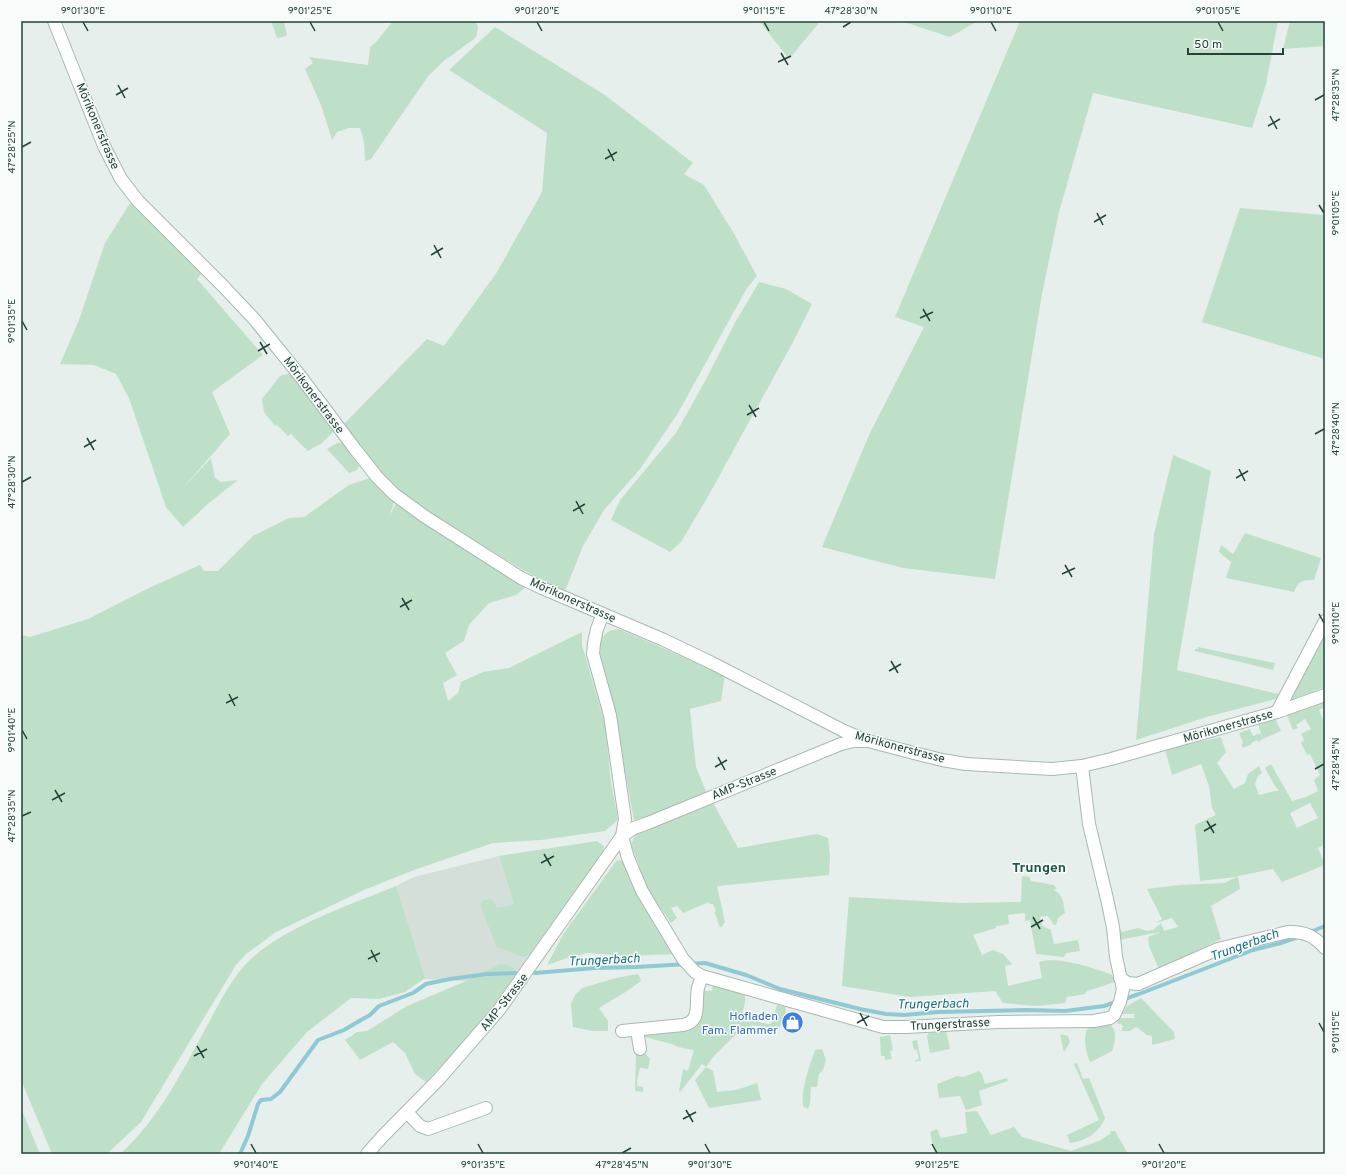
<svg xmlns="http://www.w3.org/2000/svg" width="1346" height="1175" viewBox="0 0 1346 1175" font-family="Overpass,sans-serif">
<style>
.built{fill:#d4dfda}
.green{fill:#bfe0c8;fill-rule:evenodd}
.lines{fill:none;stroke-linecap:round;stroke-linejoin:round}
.stream{stroke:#8ec9d4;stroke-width:4}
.street-casing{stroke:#a8b8b2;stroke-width:14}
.street{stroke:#fff;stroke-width:12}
.ticks{fill:none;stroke:#24423a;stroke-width:1.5}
.labels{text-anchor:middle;stroke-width:3;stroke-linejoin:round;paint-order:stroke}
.street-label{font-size:12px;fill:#24423a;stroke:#f7fbf9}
.shop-label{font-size:12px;fill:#366cbe;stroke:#f7fbf9;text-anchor:end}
.water-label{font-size:13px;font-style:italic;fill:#1c6f80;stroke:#f7fbf9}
.quarter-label{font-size:14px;font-weight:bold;fill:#1f5548;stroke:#f7fbf9}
.neatline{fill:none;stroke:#24423a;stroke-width:1.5}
.ticks-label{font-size:10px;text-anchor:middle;fill:#24423a}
</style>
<rect width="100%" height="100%" fill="#e6efeb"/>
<polygon class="built" points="499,856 514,904 497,909 482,901 532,954 521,975 466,981 423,979 396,886 414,877"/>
<g class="green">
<polygon points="271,21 284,21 287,36 277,38"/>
<polygon points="393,21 475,21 478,26 477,35 474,39 445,60 429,75 371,159 365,161 364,142 360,128 349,128 337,132 332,140 321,105 305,69 313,63 309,57 368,65 370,47 377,41"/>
<polygon points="759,21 818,21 818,24 789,59"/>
<polygon points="901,21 978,21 950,37"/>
<polygon points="1020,21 1278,21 1266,84 1252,128 1093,93 1059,212 1042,294 995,579 903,568 822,547 869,435 924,327 895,317"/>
<polygon points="1290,21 1325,21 1325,46 1283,49"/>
<polygon points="495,27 605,95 693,163 684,174 704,185 733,232 757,276 747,288 678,413 640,469 604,510 583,546 565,591 547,584 455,530 412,501 380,472 343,425 427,339 444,346 497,272 542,192 547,133 449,70"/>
<polygon points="130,203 203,272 197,279 263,355 212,392 230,434 182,489 211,458 215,478 221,482 238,480 209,503 183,527 166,507 129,398 116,374 94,365 60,364 79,320 105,243"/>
<polygon points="1240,208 1325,215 1325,359 1202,322"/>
<polygon points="759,282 786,289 812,304 792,344 706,500 681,542 670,552 611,520 620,500 676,433 704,383 736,321"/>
<polygon points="291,373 334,431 322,443 308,451 291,434 294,431 288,436 277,425 278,424 275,426 264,412 262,399 280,376"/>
<polygon points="337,443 343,443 359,466 357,470 349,473 327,449"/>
<polygon points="1173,455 1211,471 1177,670 1287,696 1210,716 1136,740 1154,534"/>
<polygon points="370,478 394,503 389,517 397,501 526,585 525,588 516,595 489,603 469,625 464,641 445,653 457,675 443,683 448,701 458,693 461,682 483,672 509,668 582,632 582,645 605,724 611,782 618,820 605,831 541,840 493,843 414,870 364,890 276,932 246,954 236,965 141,1122 107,1154 52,1154 24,1087 21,1078 21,635 30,637 88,619 151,587 200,565 204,571 218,571 253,536 289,518 304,517 349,485"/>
<path d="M1245,533L1321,558L1314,580C1301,580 1299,581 1294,592L1226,578L1231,562L1219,552L1221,545L1233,554Z"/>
<polygon points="1325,624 1325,658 1323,663 1325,668 1325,687 1291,700 1291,686"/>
<polygon points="619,629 725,675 721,701 690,709 696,767 707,794 659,815 634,820 610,690 597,642 609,631"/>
<polygon points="1198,647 1275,663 1273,670 1195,651 1195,649 1198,649"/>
<path d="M1325,699V707L1319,710L1325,725V844L1318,848L1325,865L1282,882L1273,869L1238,876L1240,889L1211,906L1221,939L1159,969L1149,946L1148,937L1160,932L1119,940L1117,930L1120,929L1122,932L1138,928L1147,931L1153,930L1161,923L1164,931L1178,927L1172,918L1156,923L1162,919L1147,889L1179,885L1224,883L1237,877L1200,881L1195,825L1216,815L1212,808L1209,786L1201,764L1172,775L1165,749L1221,737L1226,752L1217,763L1234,789L1245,783L1248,774L1259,766L1262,773L1258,776L1255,784L1259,795L1279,790L1275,786L1265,768L1271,764L1292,801L1306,797L1318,791L1314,780L1320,775L1310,754L1307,755L1301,743L1304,740L1301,734L1311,729L1305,719L1296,725L1298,728L1293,730L1286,713ZM1310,803L1318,818L1297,828L1290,813Z"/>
<polygon points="1275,719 1281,731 1263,739 1258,724"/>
<polygon points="1250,729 1253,736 1260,733 1263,739 1258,742 1257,740 1251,743 1252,744 1243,748 1241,744 1243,743 1239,733"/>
<path d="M711,799L738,848L817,834L828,838L830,856L829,875L717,886L725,922L721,928C717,923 718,918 714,912L716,911L713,904H710L709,902L683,913L677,906L671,908L677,918L671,923L648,890L631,844L638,830L695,811Z"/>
<polygon points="597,841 604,846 603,852 532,954 523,957 496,946 480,904 482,901 491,898 497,908 514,904 499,856"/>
<polygon points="617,860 622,861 626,866 675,954 625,956 587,953 567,958 547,965 564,933"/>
<path d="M1022,876L1029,877L1031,881L1054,885L1057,889L1053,890C1064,894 1063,902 1065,913L1058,918L1056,925H1054L1048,916L1040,917L1042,926L1051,930L1054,944L1078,940L1080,951L1066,953L1064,957L1036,954L1030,920L1025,921V913L1008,915L1009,924L996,926V928L973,935L982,955L993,950L1003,954L1012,964L1005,966L1008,986L1042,978L1039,962C1058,956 1094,968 1112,975L1115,982L1087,991L1085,994L1067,997L1065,1003L1037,1006L1003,1003L995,991L910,997L842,986L849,897L959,903L1021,902Z"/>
<path d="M396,886L425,978L405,992L379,999L351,998L307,1032L262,1084L219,1154H120C159,1119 183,1070 208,1024C219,1004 229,983 244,966C277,929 350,905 396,886Z"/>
<path d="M500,964L511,966L521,975C491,1012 459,1048 426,1082L415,1074L405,1053L393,1042L360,1060L345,1040L357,1032L367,1031L407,1006L466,981Z"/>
<polygon points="638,974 641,981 624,993 599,1008 608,1021 608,1031 592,1031 573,1027 571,1004 575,995 582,988 616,978"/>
<path d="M713,985L744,992C747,1000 744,1008 741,1016L749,1020L768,1024H771L777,1005L785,1006C788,1014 782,1023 778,1030L753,1025L736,1034L713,1057L706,1067L702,1064L681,1091H679L683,1069L688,1071L694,1050L678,1047L672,1044L644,1037V1035L646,1033L686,1030L697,1026L700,1015L702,991H712Z"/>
<polygon points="1141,998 1174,1032 1175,1039 1152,1045 1152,1036 1147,1035 1136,1027 1130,1031 1121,1031 1123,1027 1121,1024 1118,1024 1117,1020 1119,1018 1134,1018 1134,1014 1122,1014 1127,1006"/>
<path d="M1109,1022C1117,1031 1116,1040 1112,1051L1091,1062L1089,1060C1086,1050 1083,1040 1087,1029Z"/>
<polygon points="946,1030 950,1049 930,1053 927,1036 930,1031"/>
<polygon points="1060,1034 1068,1036 1070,1042 1064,1052"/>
<polygon points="890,1035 893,1050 890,1051 892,1059 885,1060 885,1056 881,1056 880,1037"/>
<polygon points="917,1040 921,1061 915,1061 915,1060 919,1059 917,1050 914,1050 912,1041"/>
<path d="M822,1049L826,1060L823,1070L819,1074L817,1087H811L810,1103L808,1109L803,1106C801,1087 809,1068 815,1050Z"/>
<polygon points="644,1052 650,1059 648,1069 640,1068 637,1080 637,1086 643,1087 643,1092 635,1091 636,1054"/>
<path d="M1077,1063L1083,1079L1089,1078L1105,1118C1099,1133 1086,1141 1070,1143L1067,1135L1099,1120L1074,1064Z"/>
<polygon points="706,1067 713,1071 717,1092 736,1090 757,1083 761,1100 709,1108 695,1080"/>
<polygon points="979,1071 982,1074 985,1084 1007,1078 1008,1081 979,1091 982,1105 966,1110 960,1096 939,1098 937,1084 957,1076 963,1077"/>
<polygon points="21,1108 40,1154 21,1154"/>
<polygon points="977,1111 991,1135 1014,1127 1022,1137 1071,1151 1099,1141 1111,1133 1110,1131 1115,1131 1128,1154 935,1154 930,1132 937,1129 941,1138 967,1133 965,1112"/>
</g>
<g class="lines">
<g class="stream">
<polyline points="1308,933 1325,926"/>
<polyline points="535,973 595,968 636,967 705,963 746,975 780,989 860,1009 886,1014 904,1015 938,1012 1026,1010 1065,1011 1104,1006 1139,994 1253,950 1281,943 1298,937"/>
<polyline points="240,1154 248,1136 258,1104 261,1100 271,1099 280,1092 318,1040 344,1030 361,1020 370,1015 379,1006 413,993 426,984 450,979 487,974 515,973"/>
</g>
<defs>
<g id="street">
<polyline points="54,21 104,146 121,179 138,201 223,286 255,320 301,377 355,449 377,477 394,494 424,516 521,578 542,588 664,640 712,663 844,731 868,741 910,752 942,760 966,764 1052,769 1082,766 1111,759 1277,712 1325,695"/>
<polyline points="603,614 597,629 594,643 593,654 610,715 625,819 622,836 628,858 642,891 683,959 695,972 702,976 883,1027 906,1027 998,1022 1094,1021 1110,1018 1114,1015 1120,1002 1123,989 1116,957 1113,927 1107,899 1089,824 1082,766"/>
<polyline points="1277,712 1325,621"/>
<path d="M1120,978L1128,983L1138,984L1218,949L1288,932C1304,931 1314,936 1325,948"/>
<polyline points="637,1030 640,1049"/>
<path d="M622,1031L683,1025C702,1022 695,1002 698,988C699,984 701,980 702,976"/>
<polyline points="407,1112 420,1126 428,1129 486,1108"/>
<polyline points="367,1154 382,1137 439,1079 499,1010 622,836 634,828 648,823 841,744 854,741 865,741"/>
</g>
</defs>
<use href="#street" class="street-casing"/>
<use href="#street" class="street"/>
</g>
<path class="ticks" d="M83,22L88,31M310,22L315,31M537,22L542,31M764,22L769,31M991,22L996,31M1218,22L1223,31M843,27L851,22M781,53L788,65M778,62L791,56M118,85L125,98M116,95L128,88M1315,100L1324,95M1270,116L1277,129M1268,126L1280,119M22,147L31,142M608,149L614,161M605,159L617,152M1319,205L1324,213M1097,213L1103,225M1094,222L1106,215M434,245L441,258M431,255L443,248M923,309L930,321M920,318L933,312M22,321L27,330M260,342L267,354M258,351L270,344M749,405L756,417M747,415L759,408M1315,434L1324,429M87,438L94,450M84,447L96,440M1239,469L1245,481M1236,478L1248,471M22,482L31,477M576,501L583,514M573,511L585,504M1065,565L1072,577M1062,574L1075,568M402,598L409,610M400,607L412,600M1319,614L1324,623M891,661L898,673M889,671L901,664M229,694L235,706M226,703L238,697M22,730L27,739M718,757L725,770M715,767L727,760M1315,769L1324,764M55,790L62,802M52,800L65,793M22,816L31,812M1207,821L1214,833M1204,831L1216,824M544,854L551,866M541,863L554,856M1033,917L1040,929M1031,927L1043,920M371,950L377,962M368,959L380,953M860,1013L867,1026M857,1023L869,1016M1319,1023L1324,1032M197,1046L204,1058M194,1056L207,1049M686,1110L693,1122M683,1119L696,1112M251,1144L256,1153M478,1144L483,1153M705,1144L710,1153M932,1144L937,1153M1159,1144L1164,1153M622,1153L631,1148"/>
<defs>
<symbol id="shop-disc" viewBox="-11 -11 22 22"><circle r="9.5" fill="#3f7fe0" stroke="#f7fbf9"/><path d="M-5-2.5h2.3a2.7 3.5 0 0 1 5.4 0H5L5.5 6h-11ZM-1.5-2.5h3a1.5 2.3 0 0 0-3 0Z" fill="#fff"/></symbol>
</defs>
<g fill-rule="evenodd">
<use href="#shop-disc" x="780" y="1010" width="25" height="25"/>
</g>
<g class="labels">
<g class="street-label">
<text transform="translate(98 126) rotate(67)" y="4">Mörikonerstrasse</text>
<text transform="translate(314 395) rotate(53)" y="4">Mörikonerstrasse</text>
<text transform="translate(573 600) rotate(24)" y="4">Mörikonerstrasse</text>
<text transform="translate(1228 726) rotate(-16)" y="4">Mörikonerstrasse</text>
<text transform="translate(900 747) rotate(15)" y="4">Mörikonerstrasse</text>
<text transform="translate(744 783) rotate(-22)" y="4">AMP-Strasse</text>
<text transform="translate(504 1002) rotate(-52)" y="4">AMP-Strasse</text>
<text transform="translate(950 1024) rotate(-3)" y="4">Trungerstrasse</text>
</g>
<g class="shop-label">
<text x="778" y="1020">Hofladen<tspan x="778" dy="14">Fam. Flammer</tspan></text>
</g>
<g class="water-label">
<text transform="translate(1244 944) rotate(-20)" y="5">Trungerbach</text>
<text transform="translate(604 959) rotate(-3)" y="5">Trungerbach</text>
<text transform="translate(933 1003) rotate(-1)" y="5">Trungerbach</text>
</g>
<g class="quarter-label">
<text x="1039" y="872">Trungen</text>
</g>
</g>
<rect width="1346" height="1175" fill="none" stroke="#f7fbf9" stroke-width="44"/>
<path d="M1188 48v6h95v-6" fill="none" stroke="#24423a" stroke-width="2"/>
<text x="1194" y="48" font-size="12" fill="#24423a" stroke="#f7fbf9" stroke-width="3" paint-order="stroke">50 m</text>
<rect x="22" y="22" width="1302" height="1131" class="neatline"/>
<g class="ticks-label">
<text x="83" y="14">9°01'30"E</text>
<text x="310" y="14">9°01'25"E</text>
<text x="537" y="14">9°01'20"E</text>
<text x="764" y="14">9°01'15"E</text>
<text x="851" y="14">47°28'30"N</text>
<text x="991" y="14">9°01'10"E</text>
<text x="1218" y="14">9°01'05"E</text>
<text transform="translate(1335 95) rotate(-90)" y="4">47°28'35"N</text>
<text transform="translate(11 147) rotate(-90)" y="4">47°28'25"N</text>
<text transform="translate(1335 213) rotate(-90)" y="4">9°01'05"E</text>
<text transform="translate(11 321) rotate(-90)" y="4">9°01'35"E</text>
<text transform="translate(1335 429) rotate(-90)" y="4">47°28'40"N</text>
<text transform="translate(11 482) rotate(-90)" y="4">47°28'30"N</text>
<text transform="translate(1335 623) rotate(-90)" y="4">9°01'10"E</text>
<text transform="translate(11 730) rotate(-90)" y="4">9°01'40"E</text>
<text transform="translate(1335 764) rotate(-90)" y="4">47°28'45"N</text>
<text transform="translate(11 816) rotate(-90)" y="4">47°28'35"N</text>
<text transform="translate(1335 1032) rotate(-90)" y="4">9°01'15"E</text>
<text x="256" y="1168">9°01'40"E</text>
<text x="483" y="1168">9°01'35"E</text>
<text x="622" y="1168">47°28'45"N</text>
<text x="710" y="1168">9°01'30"E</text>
<text x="937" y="1168">9°01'25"E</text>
<text x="1164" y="1168">9°01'20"E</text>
</g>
</svg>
